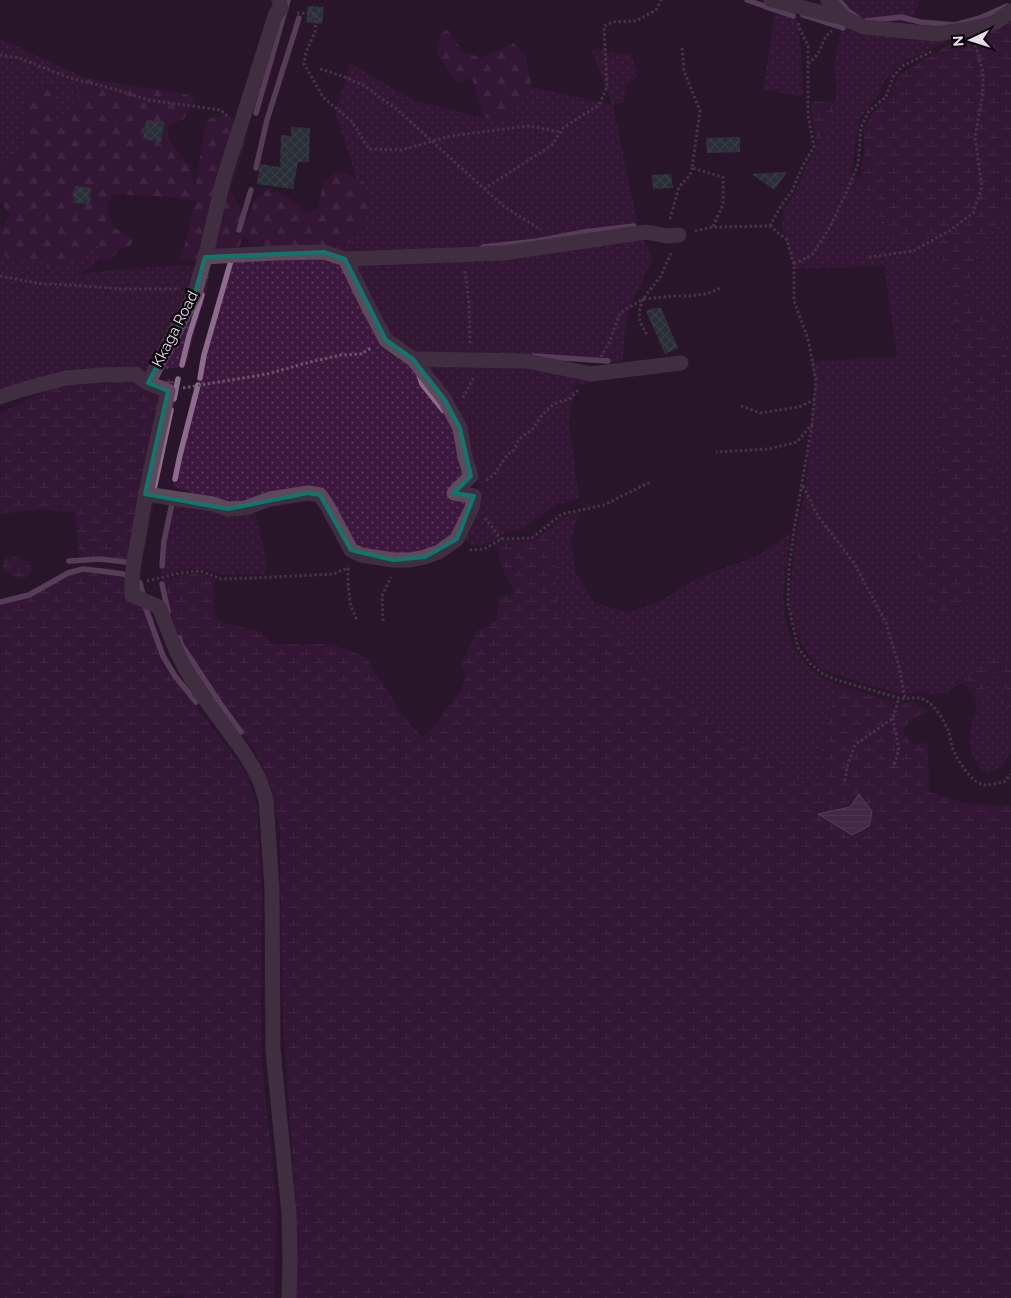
<svg xmlns="http://www.w3.org/2000/svg" width="1011" height="1298" viewBox="0 0 1011 1298" font-family="Raleway,sans-serif">
<style>
.green{fill:url(#green-dots)}
.forest{fill:url(#forest-firs)}
.wetland{fill:url(#wetland-marsh);fill-rule:evenodd}
.water{fill:url(#water-rules);stroke:#8c6c8d}
.lines{fill:none;stroke-linecap:round;stroke-linejoin:round}
.stream{stroke:#8c6c8d;stroke-width:5.5}
.building{fill:url(#building-cross-hatch)}
.path{stroke:#675567;stroke-width:3;stroke-dasharray:2.5 2.5;stroke-linecap:butt}
.minor{stroke:#5c4a5b;stroke-width:15}
.marked{fill:none;stroke:#0f766e;stroke-width:4;stroke-linejoin:round}
.labels{text-anchor:middle;stroke-width:5;stroke-linejoin:round;paint-order:stroke}
.street-label{font-size:15px;fill:#eadcea;stroke:#0c050d}
</style>
<defs>
<pattern id="green-dots" width="8" height="8" patternUnits="userSpaceOnUse" patternTransform="scale(1.25)"><rect width="8" height="8" fill="#3d183e"/><path d="M2 2h.1M6 6h.1" fill="none" stroke="#59395a" stroke-width="1.8" stroke-linecap="round"/></pattern>
<pattern id="forest-firs" width="22" height="20" patternUnits="userSpaceOnUse" patternTransform="scale(1.25)"><rect width="22" height="20" fill="#3d183e"/><path d="M5 1l3.5 6h-7zM16 11l3.5 6h-7z" fill="#59395a"/></pattern>
<pattern id="wetland-marsh" width="20" height="14" patternUnits="userSpaceOnUse" patternTransform="scale(1.25)"><rect width="20" height="14" fill="#3d183e"/><path d="M1 5h8M5 5V1M11 12h8M15 12V8" fill="none" stroke="#59395a"/></pattern>
<pattern id="water-rules" width="6" height="5" patternUnits="userSpaceOnUse" patternTransform="scale(1.25)"><rect width="6" height="5" fill="#643c65"/><path d="M0 2.5h6" fill="none" stroke="#7a587b"/></pattern>
<pattern id="building-cross-hatch" width="8" height="8" patternUnits="userSpaceOnUse" patternTransform="scale(1.25)"><rect width="8" height="8" fill="#284f48"/><path d="M0 0l8 8M0 8l8-8" fill="none" stroke="#476863"/></pattern>
</defs>
<rect width="100%" height="100%" fill="#291529"/>
<g class="green">
<polygon points="836,0 920,0 910,23 901,22 860,22"/>
<polygon points="776,7 796,14 801,49 803,97 763,89"/>
<polygon points="842,26 877,33 948,36 947,41 920,55 904,60 885,80 875,100 860,118 851,174 860,180 876,209 913,242 933,232 952,291 954,348 947,389 938,415 944,460 928,489 940,525 936,544 919,542 979,600 989,553 1006,536 1009,516 993,489 992,410 1006,395 1011,398 1011,666 1009,661 973,673 948,693 927,694 927,691 911,693 896,693 828,672 819,667 804,649 797,633 790,605 790,597 794,547 806,486 815,384 812,361 897,357 884,266 795,269 782,227 784,209 795,193 806,165 830,126 837,89 834,65"/>
<polygon points="0,39 88,79 76,97 64,123 58,121 50,112 56,95 25,124 23,150 0,165"/>
<polygon points="591,49 631,55 638,75 626,86 624,102 613,105 638,226 507,246 342,254 332,250 368,214 335,112 350,63 413,100 484,118 507,119 532,87 612,105"/>
<polygon points="1011,206 1011,361 1005,353 1004,337 1002,318 977,308 967,292 972,268 984,240"/>
<polygon points="643,238 653,259 628,310 622,361 604,363 545,359 411,353 389,337 355,265"/>
<polygon points="99,243 101,259 78,274 133,268 211,264 206,292 186,362 178,367 167,369 132,369 0,400 0,254 20,262 39,258 74,261"/>
<polygon points="230,255 325,257 340,265 443,407 457,435 467,503 453,533 434,549 407,555 357,549 322,493 232,506 173,486 178,457 201,365"/>
<path d="M427,365C487,366 547,366 606,377L575,387L569,423L579,498L555,505L529,523L524,529L505,533L491,542L482,545L472,546L466,541L464,533L479,492L477,471Z"/>
<path d="M171,496L254,507L267,562L264,574L223,575L202,569L180,571L163,575C155,561 168,513 171,496Z"/>
<polygon points="578,514 571,541 575,571 594,603 628,612 661,601 696,579 761,554 790,533 783,595 786,621 794,648 806,665 822,677 838,685 822,739 821,782 799,784 792,772 739,744 680,698 635,658 607,619 564,619 557,600 555,567 550,528 562,517"/>
<polygon points="994,670 1005,689 1011,717 1011,753 997,770 988,773 980,769 974,759 969,743 972,720"/>
</g>
<g class="forest">
<polygon points="448,30 463,52 481,58 514,43 526,57 532,87 507,119 484,118 472,78 457,82 449,72 437,53 440,33"/>
<polygon points="88,79 190,95 195,100 184,119 167,126 169,140 190,166 195,189 204,133 208,119 225,115 241,120 249,131 230,191 248,221 255,199 270,188 287,196 305,212 318,209 323,183 339,170 364,182 370,198 364,226 348,244 331,248 251,245 244,235 237,252 203,263 181,259 196,200 153,196 112,194 107,209 113,227 134,239 131,245 120,249 109,262 101,259 99,243 74,261 50,269 39,258 20,262 0,254 0,225 4,226 10,214 1,203 0,203 0,165 23,150 25,124 24,92 49,84 56,95 50,112 58,121 64,123 76,97"/>
</g>
<g class="wetland">
<polygon points="1011,17 1011,206 984,240 972,268 967,292 977,308 1002,318 1004,337 1005,353 1011,361 1011,398 1005,395 992,410 993,489 1009,516 1006,536 989,553 979,600 946,613 932,611 928,591 913,584 919,541 936,544 940,525 928,489 944,460 938,415 947,389 954,348 952,291 933,232 913,242 895,242 860,180 864,154 864,128 873,112 889,97 899,75 952,43 957,36"/>
<polygon points="835,101 830,126 817,146 812,115 811,102"/>
<polygon points="126,379 180,380 142,560 137,564 132,564 102,561 79,560 75,513 40,509 0,514 0,413 42,392 76,383"/>
<path d="M550,528L555,567L557,600L564,619L570,614L607,619L635,658L680,698L739,744L792,772L800,784L821,782L822,739L838,685L902,704L913,701L919,706L930,711L913,718L902,730L911,744L928,743L929,792L964,803L1011,806V1298H295L297,1285L296,1203L283,1025L280,832L270,784L255,751L185,660L170,623L160,585L163,580L183,575L202,573L214,580V616L226,623L261,632L271,644H332L366,657L404,717L422,737L435,725L461,690L466,675L461,664L477,631L497,620L498,597L515,593L503,570L496,545L503,542L534,540ZM850,807L852,835L818,814H819Z"/>
<polygon points="14,556 28,562 32,571 26,578 15,578 2,568 5,558"/>
<polygon points="90,568 111,568 135,575 144,587 159,637 179,685 232,753 249,779 257,807 262,891 261,995 262,1063 277,1207 276,1250 274,1298 184,1298 184,1294 160,1298 0,1298 0,599 25,595 34,591 66,572"/>
<polygon points="992,656 1009,661 1011,666 1011,717 1005,689 994,670 975,711 976,700 966,685 960,683"/>
</g>
<polygon class="water" points="859,794 872,811 869,826 852,835 818,814 850,807"/>
<g class="lines">
<g class="stream">
<polyline points="747,0 793,16"/>
<polyline points="839,0 848,11 857,17"/>
<polyline points="803,15 843,28"/>
<polyline points="866,21 901,17 920,22 955,25 980,18 1007,6"/>
<polyline points="256,113 288,0"/>
<polyline points="256,168 267,120 299,18"/>
<polyline points="239,230 251,190"/>
<polyline points="483,247 537,241 584,232 634,226"/>
<polyline points="534,356 608,361"/>
<polyline points="182,365 189,336 202,295"/>
<polyline points="419,375 422,384 443,410"/>
<polyline points="200,378 204,355 232,257"/>
<polyline points="174,399 178,379"/>
<polyline points="175,479 180,455 198,385"/>
<polyline points="153,494 171,410"/>
<polyline points="69,561 100,559 134,563"/>
<polyline points="162,566 164,541 173,499"/>
<polyline points="162,584 168,612"/>
<polyline points="0,602 29,595 68,573 83,569 101,571 123,574 135,579 140,583 147,612 163,656 175,676 196,702"/>
<polyline points="179,638 181,644 220,703 241,732"/>
</g>
</g>
<g class="building">
<polygon points="308,6 324,7 322,24 306,22"/>
<polygon points="146,120 164,122 161,142 143,139"/>
<polygon points="291,127 310,128 309,162 298,162 293,189 257,184 260,164 280,167 281,135 291,136"/>
<polygon points="740,137 740,152 707,153 706,138"/>
<polygon points="787,172 774,190 752,174"/>
<polygon points="671,174 673,188 653,189 652,175"/>
<polygon points="75,186 91,188 90,204 73,203"/>
<polygon points="654,308 661,308 678,348 665,354 646,311"/>
</g>
<g class="lines">
<g class="path">
<polyline points="297,13 316,14 315,32 306,52 304,64 323,97 352,122 369,149 402,150 450,136 528,126 561,132"/>
<polyline points="682,48 684,71 700,111 692,168 723,177 723,204 713,227"/>
<polyline points="0,55 19,58 70,78 114,89 148,100 221,110 227,116"/>
<polyline points="808,64 818,54 826,36 832,31"/>
<polyline points="320,69 345,77 365,86 400,112 502,205 541,230"/>
<polyline points="484,189 552,145 564,127 599,105 607,87 604,26 613,22 636,21 656,10 661,0"/>
<polyline points="670,219 679,187 690,175 692,168"/>
<polyline points="770,226 781,206 792,191 803,165 814,147 808,115 808,45 799,28 798,22"/>
<polyline points="695,231 713,227 770,226 787,240 794,264 794,301 808,339 816,381 812,424 797,442 769,449 716,452"/>
<polyline points="671,253 661,276 643,299 674,296 690,296 706,294 721,288"/>
<polyline points="869,257 913,251 949,231 973,213 982,187 975,137 983,93 983,72 975,44"/>
<polyline points="794,264 812,255 830,227 847,191 858,164 861,127 869,111 886,97 893,77 902,66 933,51"/>
<polyline points="465,271 469,303 470,344"/>
<polyline points="0,276 42,284 72,285 121,289 180,289"/>
<path d="M601,357L609,343L620,313L643,299C637,317 638,319 647,335"/>
<polyline points="183,388 267,374 310,362 341,355 361,354 371,348"/>
<polyline points="463,398 474,377"/>
<polyline points="741,406 760,413 799,407 814,400"/>
<path d="M812,425L795,524L789,567L788,603L798,648L810,663L823,674L837,680L899,698C908,700 916,695 925,700C935,705 946,723 949,733C951,739 951,746 954,752C959,762 972,783 984,785C990,785 998,783 1004,782L1011,774"/>
<polyline points="486,480 494,475 507,455 514,450 519,439 532,430 542,415 554,404 571,398 579,389"/>
<polyline points="803,486 818,516 854,563 886,623 899,666 905,699"/>
<polyline points="485,518 501,539"/>
<polyline points="470,549 471,550 484,549 501,539 532,538 562,514 604,505 652,481"/>
<polyline points="348,568 348,583 350,603 357,621"/>
<polyline points="147,581 180,573 201,571 221,579 253,578 333,574 345,569 348,566"/>
<polyline points="383,621 382,596 391,577"/>
<polyline points="893,718 899,750 893,768"/>
<polyline points="845,781 847,767 855,745 893,718 899,698"/>
</g>
<g class="minor">
<path d="M279,0L281,9L276,13L223,181L207,250L195,293L148,383L168,391C158,438 146,486 139,534C135,554 131,574 132,595L159,607L176,650L185,668L199,691L243,751L253,767L260,781L266,800L272,889L273,1050L289,1213L290,1262L289,1298"/>
<polyline points="771,0 844,18 864,27 936,34 969,29 994,23 1011,11"/>
<polyline points="828,0 844,18"/>
<polyline points="205,257 275,253 324,252 345,259 504,253 646,232 667,236 679,235"/>
<polyline points="413,359 527,361 591,374 681,363"/>
<polyline points="0,397 24,389 66,378 101,375 135,374 148,383"/>
<polyline points="145,494 213,504 228,509 245,508 270,499 308,493 320,495 328,507 351,550 361,555 393,560 410,560 425,557 439,552 457,539 472,508 474,496 454,493 471,476 465,457 460,428 445,400 413,359 386,340 368,306 345,259"/>
</g>
</g>
<path d="M0 0H1011V1298H0ZM324,252L345,259L386,340L413,359L445,400L460,428L471,476L454,493L474,496L457,539L425,557L393,560L351,550L320,495L308,493L228,509L145,494L168,391L148,383L195,293L205,257Z" fill="#291529" fill-opacity=".55" fill-rule="evenodd"/>
<path class="marked" d="M324,252L345,259L386,340L413,359L445,400L460,428L471,476L454,493L474,496L457,539L425,557L393,560L351,550L320,495L308,493L228,509L145,494L168,391L148,383L195,293L205,257Z"/>
<g class="labels">
<g class="street-label">
<text transform="translate(175 329) rotate(-63)" y="5">Kkaga Road</text>
</g>
</g>
<g transform="translate(971 40) rotate(266)" stroke="#0c050d" stroke-width="4" paint-order="stroke">
<path d="M0-4L9 19L0 12L-9 19Z" fill="#eadcea"/>
<text y="-8" font-size="14" font-weight="bold" text-anchor="middle" fill="#eadcea">N</text>
</g>
</svg>
